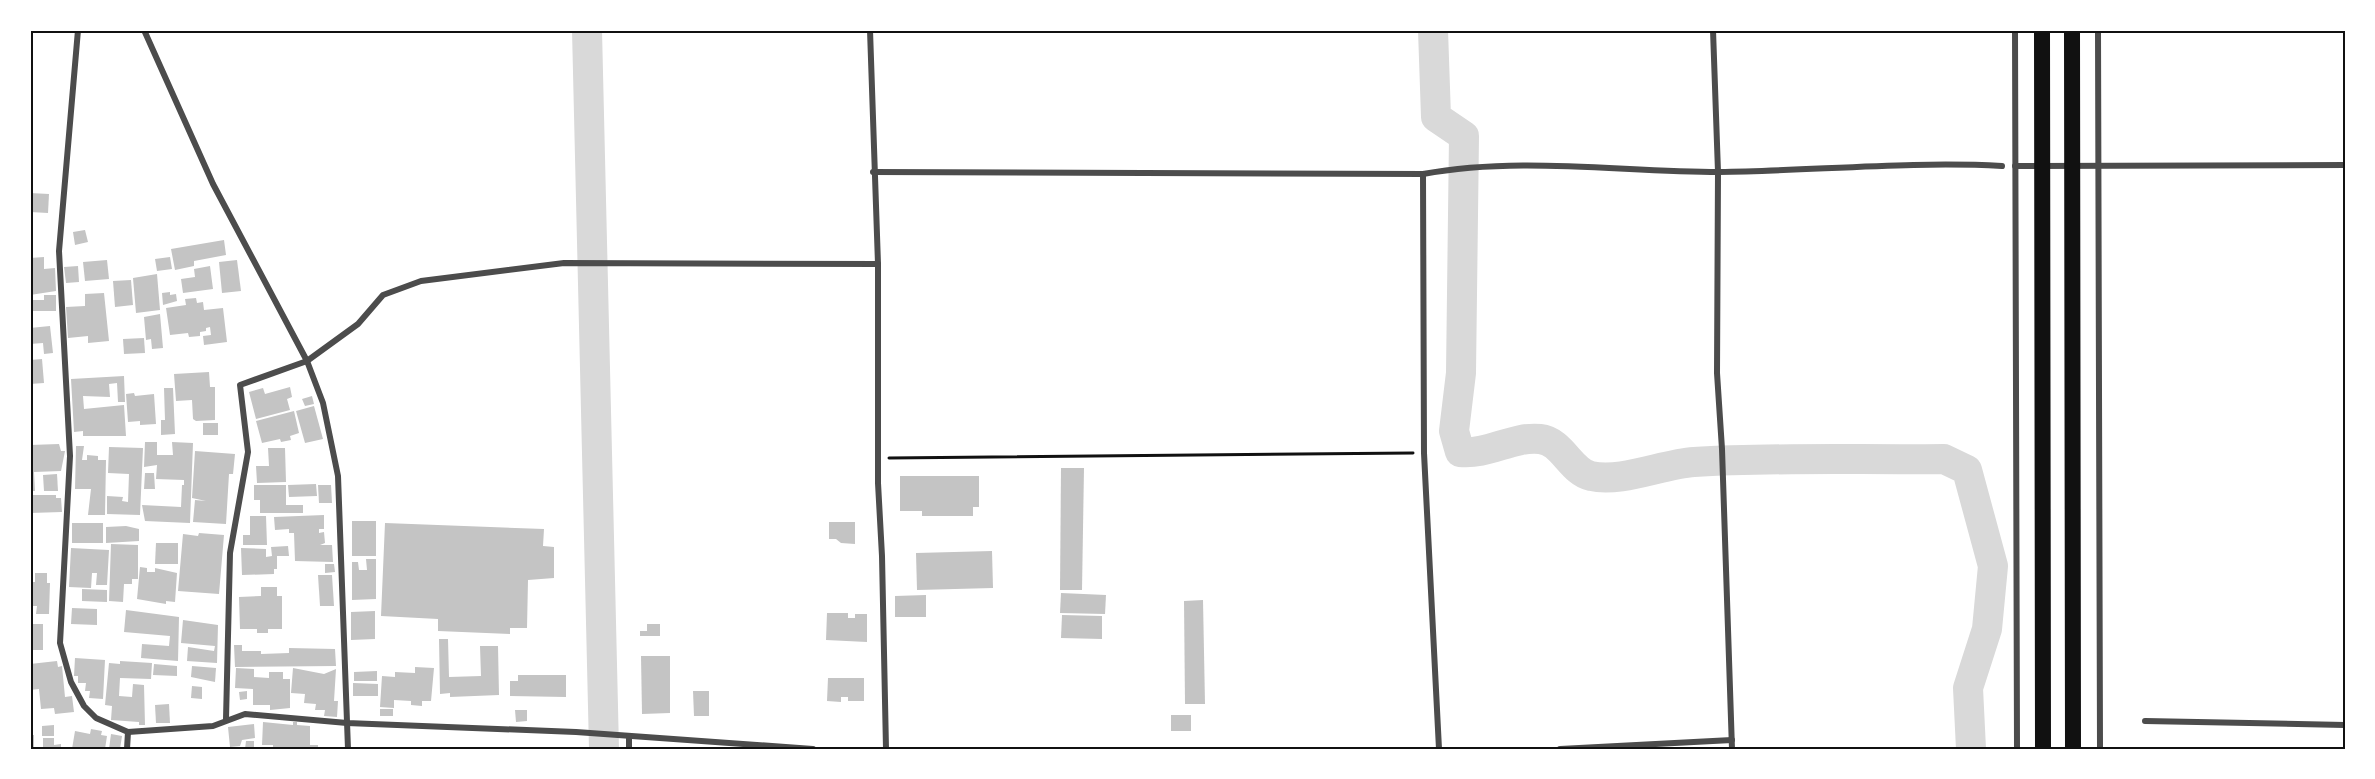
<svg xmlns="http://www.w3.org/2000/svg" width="2375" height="779" viewBox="0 0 2375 779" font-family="'Asap Condensed',sans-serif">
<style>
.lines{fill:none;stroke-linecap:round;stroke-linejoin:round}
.river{stroke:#d9d9d9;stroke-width:30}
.building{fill:#c4c4c4}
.path{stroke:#111;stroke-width:3}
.minor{stroke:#4c4c4c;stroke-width:6}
.motorway{stroke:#111;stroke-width:16}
.neatline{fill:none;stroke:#111;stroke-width:2}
</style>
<rect width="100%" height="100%" fill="#fff"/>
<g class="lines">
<g class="river">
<polyline points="587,30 604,749"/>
<path d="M1433,30L1436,117L1464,136L1461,373L1454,431L1460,452C1488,455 1513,436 1540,439C1562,441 1571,472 1591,476C1621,483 1663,464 1694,462C1777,457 1861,460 1944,459L1967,470L1993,566L1987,629L1968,688L1971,749"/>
</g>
</g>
<g class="building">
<polygon points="30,193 49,194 48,213 30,212"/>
<polygon points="85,230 88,242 75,245 73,232"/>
<polygon points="224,240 226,255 194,261 194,266 175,270 171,249"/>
<polygon points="44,257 44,269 55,268 56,291 30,295 30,258"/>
<polygon points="170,257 172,269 157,271 155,259"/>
<polygon points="107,260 109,279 85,281 83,262"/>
<polygon points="237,260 241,291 222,293 219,262"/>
<polygon points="78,266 79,282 66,283 64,267"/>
<polygon points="210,266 213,289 183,293 181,279 195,277 194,269"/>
<polygon points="157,274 160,310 136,313 133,278"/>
<polygon points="131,280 133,305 115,307 113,281"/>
<polygon points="170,292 170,295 176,294 177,301 163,305 162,293"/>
<polygon points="104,293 109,341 88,343 88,336 68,338 66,307 85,306 85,294"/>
<polygon points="44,295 56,295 56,311 30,311 30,300 44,300"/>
<polygon points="196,298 197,303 203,302 204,310 223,308 227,342 204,345 203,336 211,335 210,327 206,328 206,331 200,332 200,336 189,337 188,333 170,335 166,308 186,305 185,299"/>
<polygon points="160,314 163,348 152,349 151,339 146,340 144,317"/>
<polygon points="50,326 53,353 44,354 43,343 30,344 30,328"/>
<polygon points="144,338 145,353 124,354 123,339"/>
<polygon points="42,359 44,383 30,384 30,360"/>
<polygon points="209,372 210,387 215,387 215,420 196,421 193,419 192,400 176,401 174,374"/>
<polygon points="124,376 125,402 118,402 117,383 109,384 110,397 83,396 84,409 124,405 126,436 83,436 83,431 74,432 71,379"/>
<polygon points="290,387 292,397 287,399 290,410 256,419 249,392 263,388 265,394"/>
<polygon points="164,388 173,388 175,434 161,435 161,420 165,420"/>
<polygon points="134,393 135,396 154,394 156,424 140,425 140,421 128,422 126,394"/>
<polygon points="312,396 314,404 305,406 302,399"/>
<polygon points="314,406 323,439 305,443 296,411"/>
<polygon points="294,411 299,433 290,436 291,440 281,442 280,439 262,443 256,421"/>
<rect x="203" y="423" width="15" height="12"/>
<polygon points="145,442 157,442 157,455 173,455 172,442 193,443 190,523 145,521 142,505 181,507 182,485 184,485 184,480 156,479 157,465 144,467"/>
<polygon points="59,444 61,451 65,451 61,471 34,472 35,491 30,491 30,445"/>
<polygon points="76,446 84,446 82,460 87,460 87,455 98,456 98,460 106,460 105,515 88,515 91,489 75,489"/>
<polygon points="109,447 143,448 140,515 107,514 107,496 123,497 122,501 128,502 129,474 108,473"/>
<polygon points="268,448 285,448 286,482 257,483 256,466 269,466"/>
<polygon points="195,451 235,454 233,474 229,474 226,524 193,522 195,500 206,501 192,498"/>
<polygon points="1061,468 1084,468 1082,590 1060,590"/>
<polygon points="145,473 154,473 155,489 144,489"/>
<polygon points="57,474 58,491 44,491 43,475"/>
<polygon points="900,476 979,476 979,507 973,507 973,516 922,516 922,511 900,511"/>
<polygon points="316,484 317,496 289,497 288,485"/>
<polygon points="254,485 286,485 286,505 303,505 303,513 260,513 260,500 254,500"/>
<polygon points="318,485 331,485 332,503 319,503"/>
<polygon points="30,495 56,495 56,498 61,498 62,512 30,513"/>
<polygon points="324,515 324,529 319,529 319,533 324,532 325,543 320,545 332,545 333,562 295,561 294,533 289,533 289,529 275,530 274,517"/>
<polygon points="250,516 266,516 267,545 243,545 243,535 250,535"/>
<rect x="352" y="521" width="24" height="35"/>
<polygon points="829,522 855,522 855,544 841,543 836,539 829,539"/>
<rect x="72" y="523" width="31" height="20"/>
<polygon points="385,523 544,529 543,546 554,547 554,578 528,580 527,628 510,628 510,634 438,631 438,619 381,616"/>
<polygon points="126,526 139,529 139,541 106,543 106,527"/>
<polygon points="199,533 224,535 219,594 178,591 183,534 198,536"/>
<polygon points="156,543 178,543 178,564 155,564"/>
<polygon points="111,544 138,545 138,579 132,579 132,584 124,584 123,602 109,601"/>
<polygon points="288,546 289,556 277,556 277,569 274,569 274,574 242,575 241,548 266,549 266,557 272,556 271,547"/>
<polygon points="71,548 109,550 107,585 96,585 97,573 92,573 91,588 69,587"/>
<polygon points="992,551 993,588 917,590 916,553"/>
<polygon points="366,559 376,559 376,599 352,600 352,562 358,562 359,570 367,570"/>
<polygon points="325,564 334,564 335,572 325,573"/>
<polygon points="140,567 147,568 147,572 155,572 155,568 177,573 175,602 166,601 166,604 137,599"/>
<polygon points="35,573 47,573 47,583 50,583 49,614 36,614 37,606 30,606 30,582 35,582"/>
<polygon points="318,575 332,575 334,606 320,606"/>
<polygon points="261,587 277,587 277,596 282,596 282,629 268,629 268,633 257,633 257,629 240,629 239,597 261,596"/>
<polygon points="82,589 107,590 107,602 82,601"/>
<polygon points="1061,593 1106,595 1105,614 1060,613"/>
<polygon points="926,595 926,617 895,617 895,596"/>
<polygon points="1203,600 1205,704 1185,704 1184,601"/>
<polygon points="72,608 97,609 97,625 71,624"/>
<polygon points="126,610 179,617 178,661 141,658 142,644 169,646 170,636 124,632"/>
<polygon points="375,611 375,639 351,640 351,612"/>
<polygon points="827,613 848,613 848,618 855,618 855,614 867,614 867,642 826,640"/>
<polygon points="1062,615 1102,616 1102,639 1061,638"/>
<polygon points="183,620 218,625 217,663 187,661 188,647 214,651 215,646 181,643"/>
<rect x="30" y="624" width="13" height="26"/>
<polygon points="647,624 660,624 660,636 640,636 640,631 647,631"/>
<polygon points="439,639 448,639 449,677 481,676 480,646 498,646 499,695 450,697 450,693 440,694"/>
<polygon points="234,645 242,645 242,651 261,651 261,654 289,653 289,648 335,649 336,666 235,667"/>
<polygon points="641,656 670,656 670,713 642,714"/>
<polygon points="75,658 105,660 103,699 89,698 90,691 85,691 86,683 78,683 78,676 74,676"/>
<polygon points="57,661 58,667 62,666 65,697 72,696 74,712 55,714 54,708 41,709 39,689 30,690 30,664"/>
<polygon points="120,661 152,663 151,679 120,678 119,696 132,697 133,684 144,685 145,725 139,725 139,722 111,720 112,706 105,705 109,663 120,664"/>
<polygon points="154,664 177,666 177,676 153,675"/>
<polygon points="192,666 216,668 215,682 191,677"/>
<polygon points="415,667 434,668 431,701 422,701 422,706 411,705 411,701 394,700 394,708 380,707 382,676 395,677 395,672 415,673"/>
<polygon points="236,668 254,669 254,677 269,678 269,672 283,672 283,679 290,679 290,708 270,710 270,705 253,705 253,689 235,688"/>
<polygon points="293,668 324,674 336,669 334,701 338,701 337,717 324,716 325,710 315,710 316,704 304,703 305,694 291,693"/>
<polygon points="377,671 377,681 354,681 354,672"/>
<polygon points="518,675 566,675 566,697 510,696 510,681 518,681"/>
<polygon points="828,678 864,678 864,701 848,701 848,697 841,697 841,702 827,701"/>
<polygon points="353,683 378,684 378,696 353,696"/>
<polygon points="192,686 202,687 202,699 191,698"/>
<polygon points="247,691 247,699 240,700 239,692"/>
<polygon points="693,691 709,691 709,716 694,716"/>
<polygon points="169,704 170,723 156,723 155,705"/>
<rect x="380" y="709" width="13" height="7"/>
<polygon points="515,710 527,710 527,721 516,722"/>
<rect x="1171" y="715" width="20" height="16"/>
<polygon points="263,722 293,725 293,722 297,722 297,725 310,726 310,745 318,745 318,749 273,749 273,745 262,745"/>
<polygon points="254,724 255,738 242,740 240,746 230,747 228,727"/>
<polygon points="54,725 54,736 42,736 42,726"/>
<polygon points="91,729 102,731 101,735 107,736 105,749 72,749 75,731 90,734"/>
<polygon points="111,734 122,736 120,749 109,749"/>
<rect x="30" y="735" width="4" height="14"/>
<polygon points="43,738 54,738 54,745 61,744 61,749 43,749"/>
<polygon points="246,741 254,741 254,749 245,749"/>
</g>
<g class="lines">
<polyline class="path" points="889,458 1413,453"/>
<g class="minor">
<polyline points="78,30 59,251 70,456 60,643 71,682 84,706 96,718 128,732 213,726 245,714 347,723 576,732 813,749"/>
<polyline points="144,30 213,184 307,361 323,403 338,476 348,749"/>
<polyline points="870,30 878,264 878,483 882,556 886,749"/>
<polyline points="1713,30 1718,172 1717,373 1722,449 1732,749"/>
<polyline points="2015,30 2017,749"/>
<polyline points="2098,30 2100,749"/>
<polyline points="2015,166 2345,165"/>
<path d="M873,172L1423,174C1520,156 1621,172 1719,172C1813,171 1908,161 2002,166"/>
<polyline points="1423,174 1424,453 1439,749"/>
<polyline points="226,719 230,553 248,452 240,385 307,361 358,324 383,295 421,281 564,263 878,264"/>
<polyline points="2145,721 2345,725"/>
<polyline points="127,749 128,732"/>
<polyline points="629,749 629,736"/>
<polyline points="1560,749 1732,740"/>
</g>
<g class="motorway">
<polyline points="2042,30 2043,749"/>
<polyline points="2072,30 2073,749"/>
</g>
</g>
<rect width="2375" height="779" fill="none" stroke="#ffffff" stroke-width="63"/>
<rect x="32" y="32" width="2312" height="716" class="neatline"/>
</svg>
